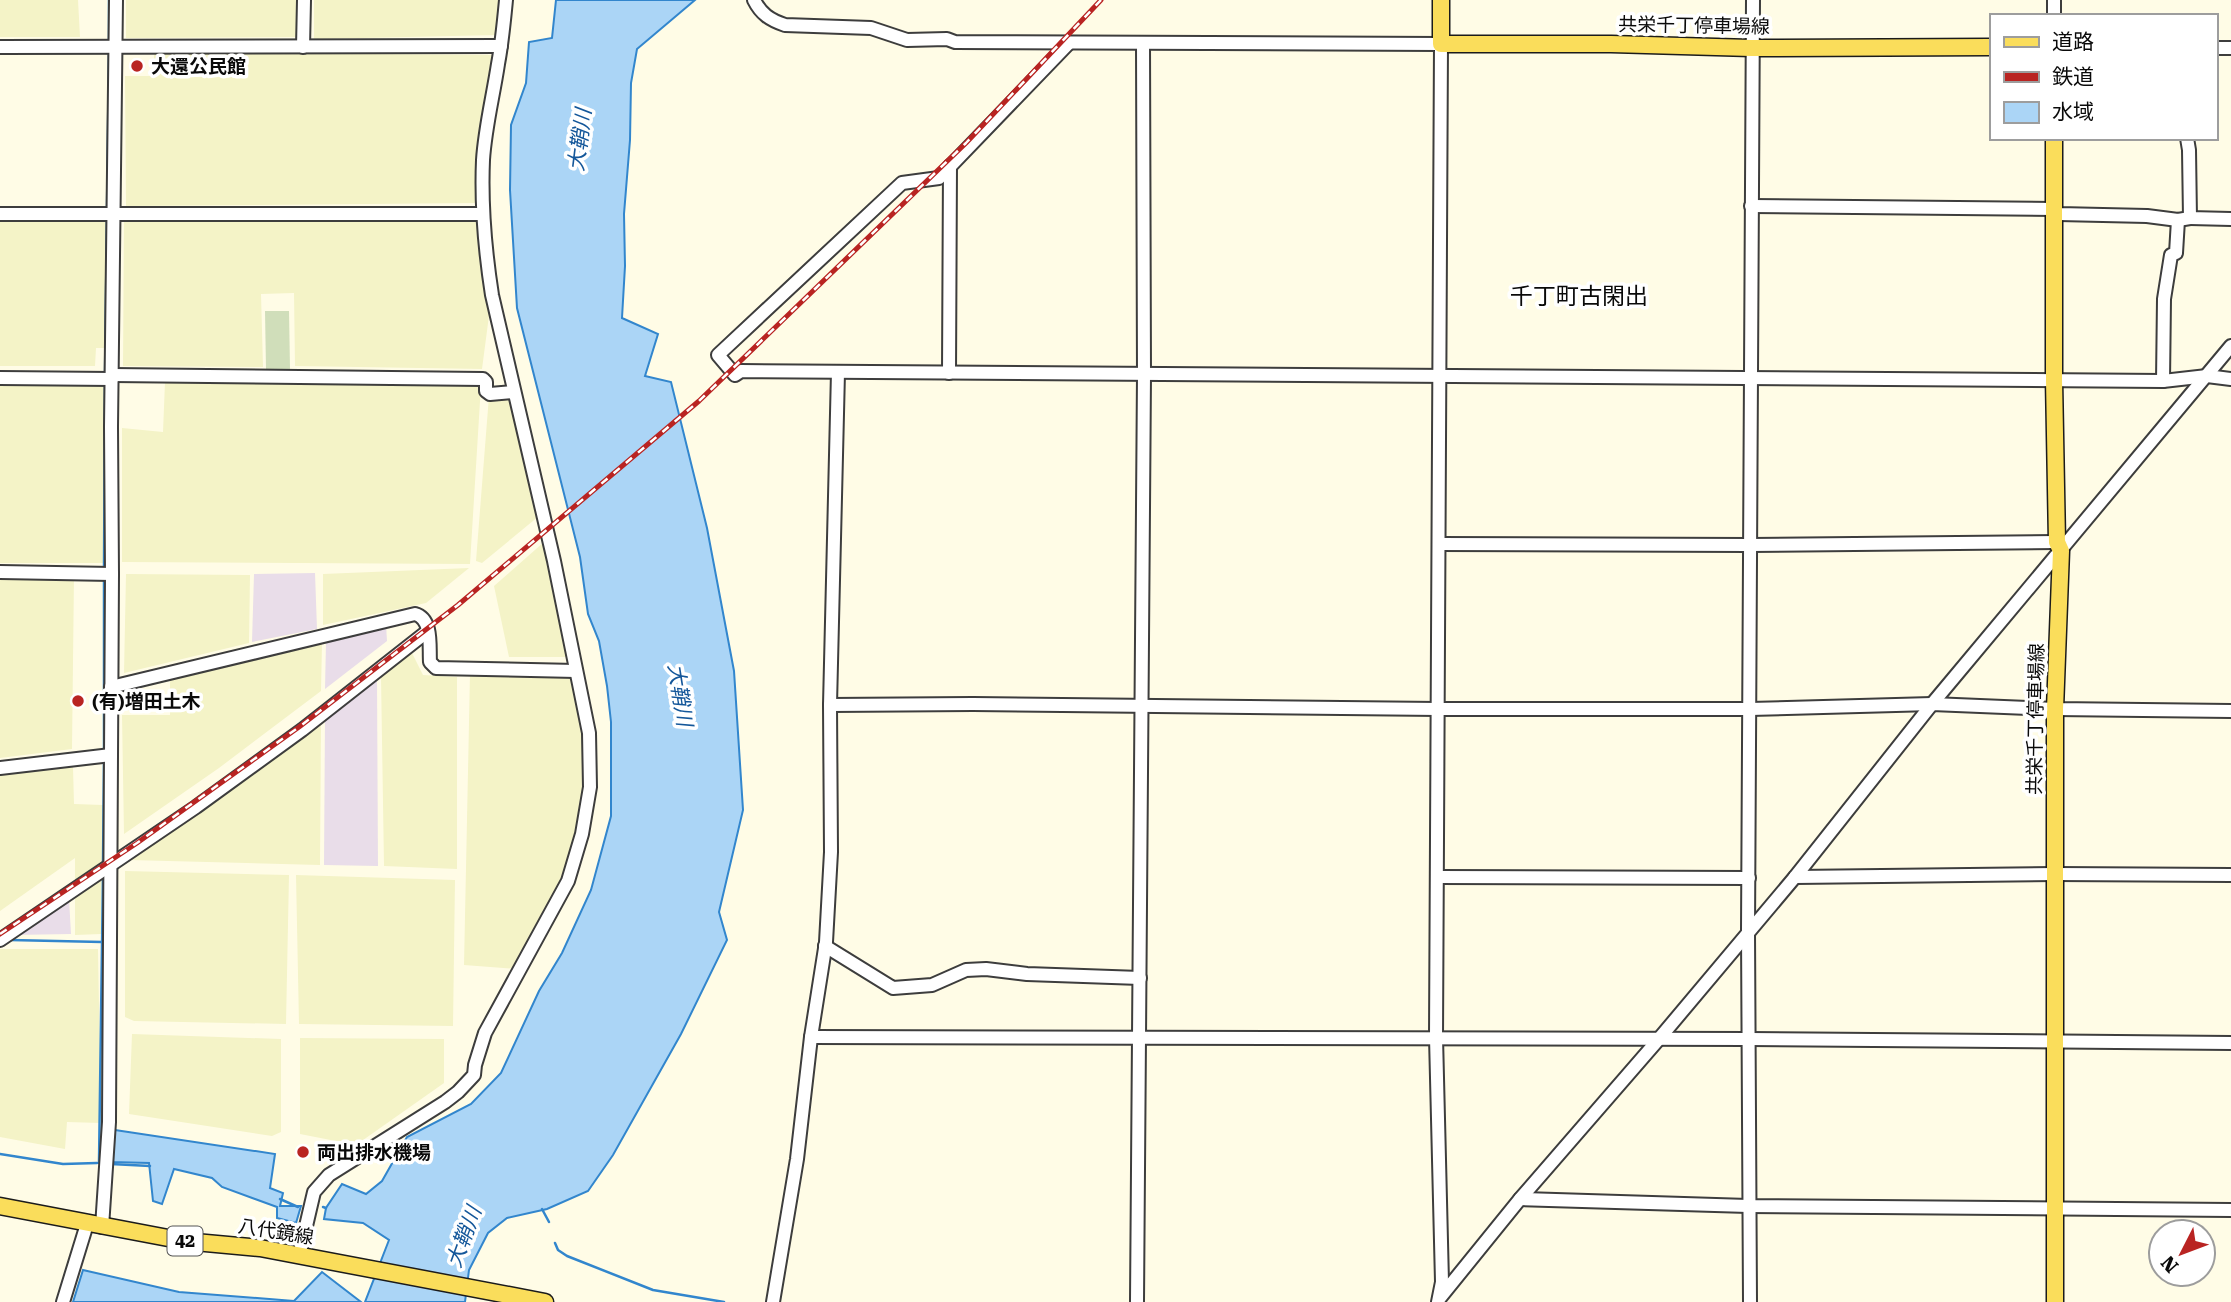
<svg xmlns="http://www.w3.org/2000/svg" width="2231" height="1302" viewBox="0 0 2231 1302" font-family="'Roboto Serif','Noto Sans JP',serif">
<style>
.industrial{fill:#e9dde9}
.farmland{fill:#f4f3c7}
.cemetery{fill:#d0deba}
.water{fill:#abd5f6;stroke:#3286cd;stroke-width:2}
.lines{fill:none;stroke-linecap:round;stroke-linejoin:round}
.stream{stroke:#3286cd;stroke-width:2.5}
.minor-casing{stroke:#3d3d3d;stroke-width:16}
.major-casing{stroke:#1b1b1b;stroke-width:19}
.minor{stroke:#fff;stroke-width:12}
.major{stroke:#fadd5b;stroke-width:16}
.rail-casing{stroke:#b92422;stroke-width:5}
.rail{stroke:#fff;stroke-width:2.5;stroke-dasharray:8;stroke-linecap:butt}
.poi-dot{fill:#b92422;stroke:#fff;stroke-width:2.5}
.labels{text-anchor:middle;stroke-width:7;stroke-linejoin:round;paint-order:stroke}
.shield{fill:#fff;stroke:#545454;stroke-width:2}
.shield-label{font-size:18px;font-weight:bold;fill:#0a0a0a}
.street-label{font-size:19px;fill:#0a0a0a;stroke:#fff}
.poi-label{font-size:19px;font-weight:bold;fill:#0a0a0a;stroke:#fff;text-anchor:start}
.water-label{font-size:21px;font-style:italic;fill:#14579a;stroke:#fff}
.quarter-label{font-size:23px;fill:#0a0a0a;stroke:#fff}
</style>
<rect width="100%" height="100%" fill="#fffce6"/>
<g class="industrial">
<polygon points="315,573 317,629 252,642 254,574"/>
<polygon points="386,624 387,641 325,689 326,642"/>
<polygon points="377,679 378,866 324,865 325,718"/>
<polygon points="69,899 71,934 14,935"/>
</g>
<g class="farmland">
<polygon points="0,0 78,0 80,37 0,37"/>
<polygon points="126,0 302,0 301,37 126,38"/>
<polygon points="314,0 504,0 499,35 314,39"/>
<polygon points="154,52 494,55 484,109 478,160 479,203 126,206 125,76 154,76"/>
<polygon points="109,217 107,348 96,348 95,366 0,366 0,218"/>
<polygon points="124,217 479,219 480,255 490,308 482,369 295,366 294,293 261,294 263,367 123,366"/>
<polygon points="422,381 481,385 470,564 122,562 122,428 163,432 165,382"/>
<polygon points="0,382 105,382 104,563 0,563"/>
<polygon points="489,396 510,396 539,516 482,563 476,561"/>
<polygon points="544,542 571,657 509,657 494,586"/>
<polygon points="469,568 426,603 323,625 323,574"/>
<polygon points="126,574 250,575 249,643 124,673"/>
<polygon points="74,575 72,749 0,758 0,576"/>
<polygon points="322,643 321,691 219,768 124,834 122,715 170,715 170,678"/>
<polygon points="412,653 423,675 457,677 457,869 384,866 381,676"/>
<polygon points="470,674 576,675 585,734 585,786 577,833 563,879 518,969 464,965"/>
<polygon points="321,721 320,865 129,860"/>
<polygon points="73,767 74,804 103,805 101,934 75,935 75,858 0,911 0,774"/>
<polygon points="125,871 289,875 286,1024 134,1021 125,1017"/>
<polygon points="296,875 455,880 453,1026 299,1024"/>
<polygon points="0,949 98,949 101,1123 67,1122 65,1149 0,1137"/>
<polygon points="132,1034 281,1039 281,1132 272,1136 129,1114"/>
<polygon points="300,1038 444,1039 444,1083 356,1145 300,1134"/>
</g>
<polygon class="cemetery" points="265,311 289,311 290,369 266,369"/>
<g class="water">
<polygon points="556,0 695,0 637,49 631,83 630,140 624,214 625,266 622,318 658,334 645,376 671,382 707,528 734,671 743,810 719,912 727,940 681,1034 613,1155 588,1191 547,1209 507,1218 488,1233 469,1270 465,1302 365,1302 389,1240 363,1223 324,1219 326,1208 342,1184 366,1194 382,1181 407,1137 471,1104 501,1073 539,991 562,953 591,890 611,816 611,722 607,686 599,641 588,614 580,557 517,308 510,190 511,125 526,83 529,42 552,38"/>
<polygon points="115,1130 275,1154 270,1188 283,1193 280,1206 301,1206 296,1223 277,1218 277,1207 222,1187 212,1178 174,1169 162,1204 153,1201 149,1163 111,1162"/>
<polygon points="83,1270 179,1292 294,1301 322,1272 361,1302 73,1302"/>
</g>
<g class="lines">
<g class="stream">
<polyline points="109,42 109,0"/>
<polyline points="107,210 109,52"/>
<polyline points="105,375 107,217"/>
<polyline points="104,571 105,385"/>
<polyline points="104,753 104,577"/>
<polyline points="103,865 104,759"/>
<polyline points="10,940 102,942"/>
<polyline points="0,1154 63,1164 97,1163"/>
<polyline points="99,1163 103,875"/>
<polyline points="111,1164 150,1166"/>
<polyline points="280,1199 298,1207"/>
<polyline points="323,1207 326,1208"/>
<polyline points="542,1209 549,1222"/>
<polyline points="555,1243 558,1250 567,1256 653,1290 724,1302"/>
</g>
<defs>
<g id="minor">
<path d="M754,0C761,14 770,20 785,25L871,28L907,40L947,39L955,42L1441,44L1436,1037L1442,1282L1438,1302"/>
<polyline points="2054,16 2054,0"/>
<polyline points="1069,43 939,178 902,183 718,355 735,375 741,371 2163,381 2207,376 2231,379"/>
<polyline points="0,47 501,46"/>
<polyline points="303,47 304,0"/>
<polyline points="2215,48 2231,48"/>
<polyline points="2187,138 2189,150 2190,218 2231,219"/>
<polyline points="1751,206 2054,209 2059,214 2147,216 2178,220 2190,218"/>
<polyline points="0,214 482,214"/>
<polyline points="949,373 950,166"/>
<polyline points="112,375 483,379 486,382 486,391 490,394 513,392"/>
<polyline points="0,378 112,379"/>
<polyline points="2163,381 2164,299 2171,255 2176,253 2178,220"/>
<polyline points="1439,544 1750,545 2057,542"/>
<polyline points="0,572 112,574"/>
<path d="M111,687L415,614C433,619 429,646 430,662L436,668L576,671"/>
<polyline points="830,705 973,704 1438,709 1750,709 1932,704 2055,709 2231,711"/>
<polyline points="0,768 111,755"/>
<polyline points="1438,877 1749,878"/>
<polyline points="1795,877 2055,874 2231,875"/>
<polyline points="0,940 196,807 302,730 428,631"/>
<polyline points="825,946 893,988 932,985 966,970 986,969 1027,974 1140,978"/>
<polyline points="811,1037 1749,1039 2231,1043"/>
<polyline points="1520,1199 1748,1206 2231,1210"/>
<polyline points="102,1227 109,1122 112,574 111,427 116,0"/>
<path d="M299,1256L314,1192L329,1175L445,1102L458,1092L474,1075L475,1065L485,1033L568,881L582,834L590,787L589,733L554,561L492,295C485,250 481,206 483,160C485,128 493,97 498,64C502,43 504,21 506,0"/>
<polyline points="1439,1299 1520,1199 1658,1040 1795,877 1932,704 2231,346"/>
<polyline points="63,1302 87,1224"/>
<polyline points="773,1302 797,1159 811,1037 826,942 831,852 830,705 838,372"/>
<polyline points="1137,1302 1144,375 1143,43"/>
<polyline points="1750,1302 1748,932 1753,0"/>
</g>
<g id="major">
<polyline points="1441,0 1441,44 1611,44 1751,48 1991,47"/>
<polyline points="2054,138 2054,380 2057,542 2061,551 2055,709 2055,1302"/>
<polyline points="0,1206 184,1241 260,1248 545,1302"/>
</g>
</defs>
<use href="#minor" class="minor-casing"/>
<use href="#major" class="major-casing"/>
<use href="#minor" class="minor"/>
<use href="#major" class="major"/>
<defs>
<polyline id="rail" points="0,934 137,843 299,727 458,605 699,401 966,143 1101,0"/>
</defs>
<use href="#rail" class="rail-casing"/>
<use href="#rail" class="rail"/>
</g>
<g class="poi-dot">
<circle cx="137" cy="66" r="7"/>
<circle cx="78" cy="701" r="7"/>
<circle cx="303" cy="1152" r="7"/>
</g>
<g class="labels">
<rect class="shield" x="167.5" y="1226.5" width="35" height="29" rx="5"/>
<g class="shield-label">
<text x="185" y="1247">42</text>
</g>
<g class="street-label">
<text transform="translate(1694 25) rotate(1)" y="7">共栄千丁停車場線</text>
<text transform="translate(2035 719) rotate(-89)" y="7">共栄千丁停車場線</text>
<text transform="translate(276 1231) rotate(9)" y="7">八代鏡線</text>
</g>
<g class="poi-label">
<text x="151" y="73">大還公民館</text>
<text x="92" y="708">(有)増田土木</text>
<text x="317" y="1159">両出排水機場</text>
</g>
<g class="water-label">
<text transform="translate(580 140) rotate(-83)" y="7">大鞘川</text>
<text transform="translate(680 695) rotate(81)" y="7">大鞘川</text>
<text transform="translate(464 1237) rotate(-70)" y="7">大鞘川</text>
</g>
<g class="quarter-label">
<text x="1579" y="304">千丁町古閑出</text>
</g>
</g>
<rect x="1990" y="14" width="228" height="126" fill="#ffffff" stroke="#9d9d9d" stroke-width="2"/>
<rect x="2004" y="37" width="35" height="10" fill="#fadd5b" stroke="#9d9d9d" stroke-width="2"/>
<text x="2052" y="49" font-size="21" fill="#0a0a0a">道路</text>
<rect x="2004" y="72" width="35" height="10" fill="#b92422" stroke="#9d9d9d" stroke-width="2"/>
<text x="2052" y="84" font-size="21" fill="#0a0a0a">鉄道</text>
<rect x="2004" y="102" width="35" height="21" fill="#abd5f6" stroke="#9d9d9d" stroke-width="2"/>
<text x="2052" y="119" font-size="21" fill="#0a0a0a">水域</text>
<g transform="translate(2182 1253) rotate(228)"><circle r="33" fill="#ffffff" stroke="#9d9d9d" stroke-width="2"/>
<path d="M0-5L12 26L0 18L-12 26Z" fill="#b92422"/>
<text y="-10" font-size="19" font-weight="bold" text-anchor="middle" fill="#0a0a0a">N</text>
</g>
</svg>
